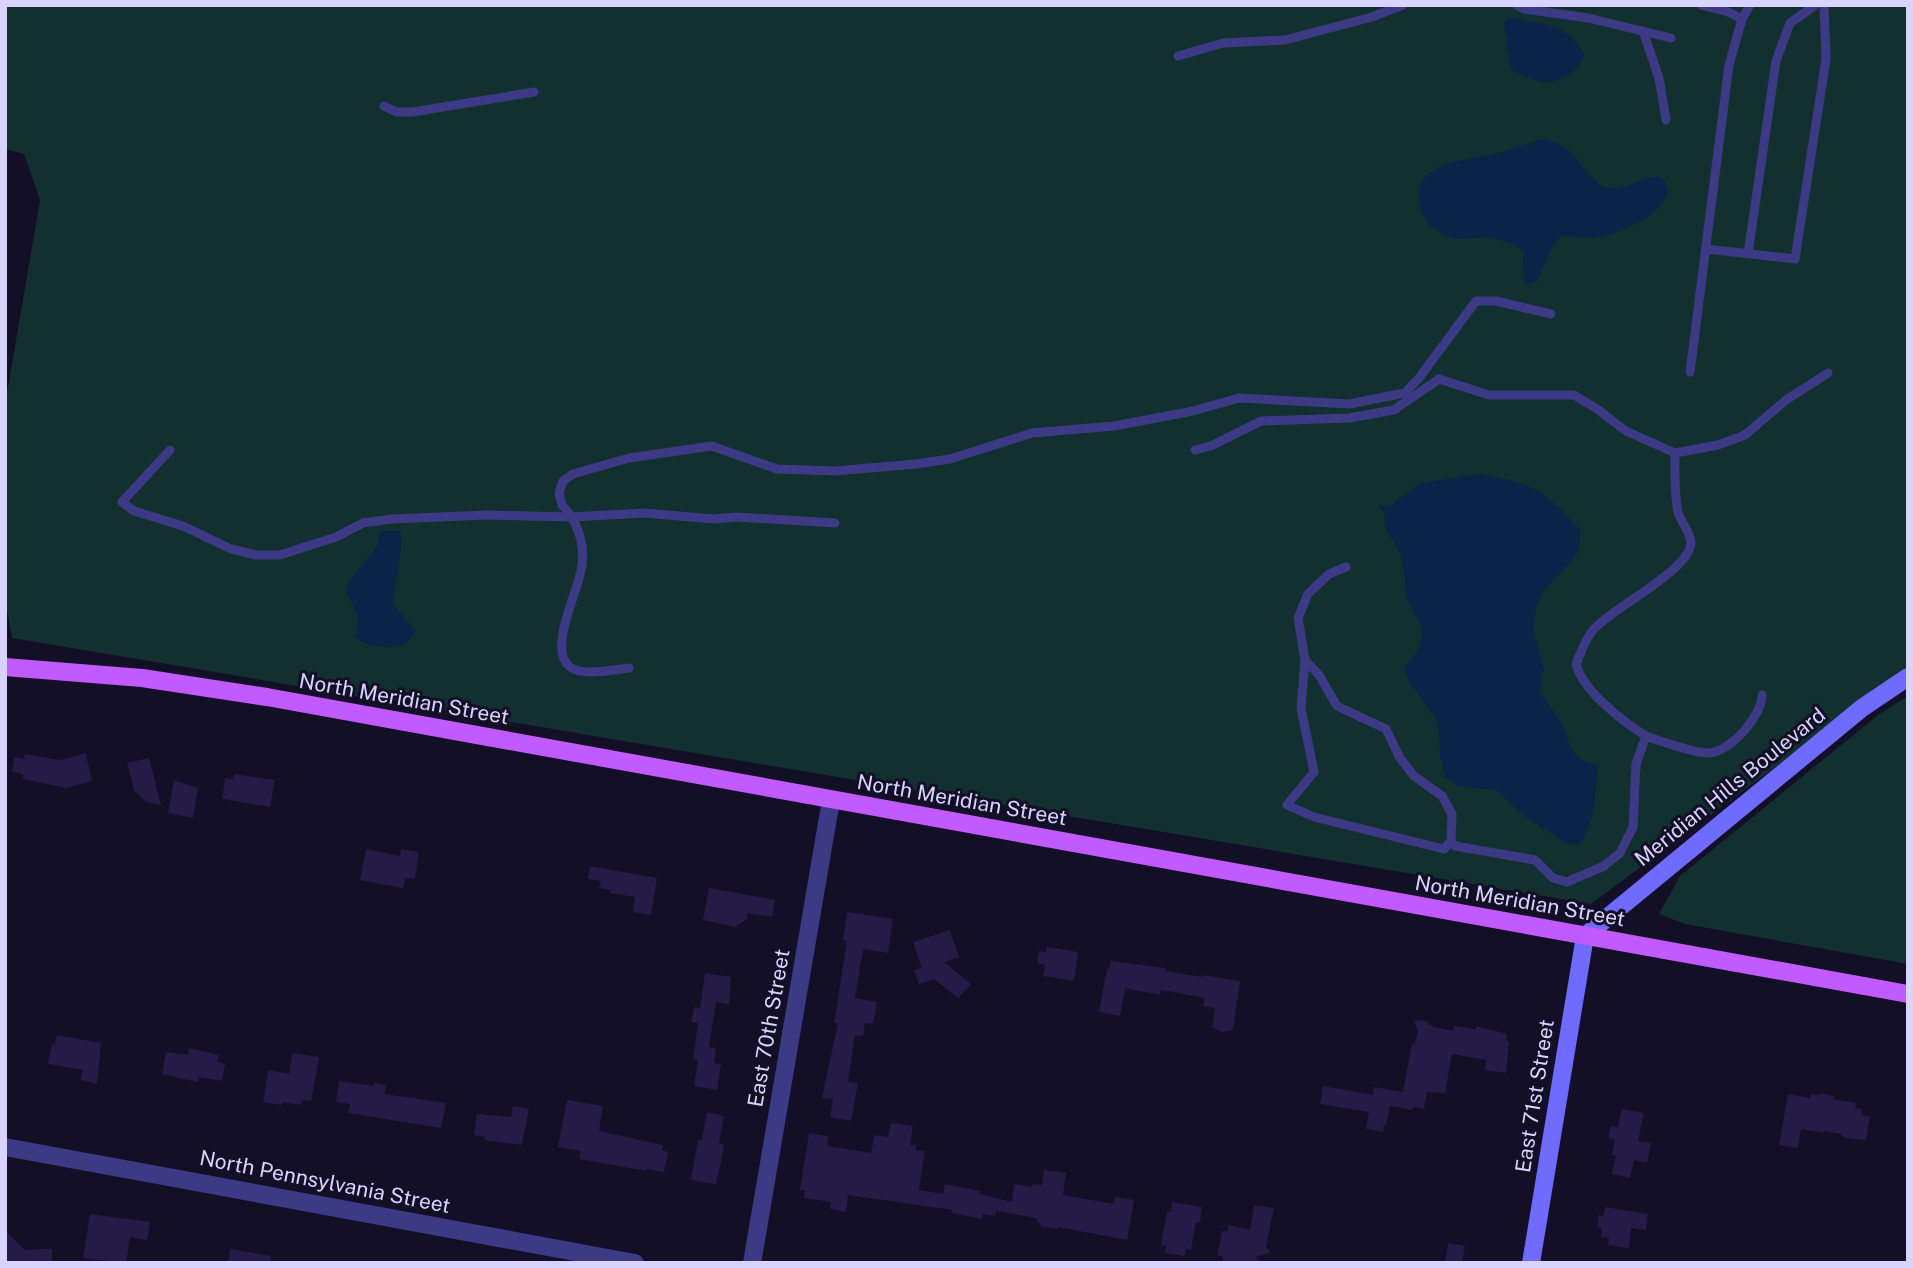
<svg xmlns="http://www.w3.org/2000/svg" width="1913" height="1268" viewBox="0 0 1913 1268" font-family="'Public Sans',sans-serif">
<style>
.green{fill:#12302f}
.water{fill:#0c2248}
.building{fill:#241b47}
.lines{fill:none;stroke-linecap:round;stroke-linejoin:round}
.service{stroke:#3d3a85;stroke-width:9}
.minor{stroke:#3d3a85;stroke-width:18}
.secondary{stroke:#6f6bff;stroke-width:18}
.primary{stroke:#c25bff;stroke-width:18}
.labels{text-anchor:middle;stroke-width:6;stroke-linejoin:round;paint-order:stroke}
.street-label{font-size:21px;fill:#d9d4ff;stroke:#130f26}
</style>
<rect width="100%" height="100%" fill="#130f26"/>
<g class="green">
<polygon points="5,5 1908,5 1908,668 1591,904 12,638 5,598 5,405 40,200 24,154 5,149"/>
<polygon points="1908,696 1908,964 1685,924 1659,914 1680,876 1878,715"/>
</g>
<g class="water">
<path d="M1509,17C1546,28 1562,17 1584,54C1581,64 1580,66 1572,72C1547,90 1540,81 1514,72L1509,63L1504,23Z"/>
<path d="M1540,140C1579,141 1580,178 1606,187C1625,193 1642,175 1660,177L1665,182L1668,194C1655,219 1617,236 1589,238C1581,238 1571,236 1562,235L1553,246L1537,281L1525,285L1523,268L1524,251C1512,243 1499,238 1484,238C1471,237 1459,242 1447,236C1432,229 1423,222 1420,205C1411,161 1465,161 1493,154C1509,150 1524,145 1540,140Z"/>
<path d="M1477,474C1531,482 1544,489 1580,530L1579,550L1571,562L1543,591L1536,609L1533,629L1544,670L1539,692C1546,702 1557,713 1562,725C1573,750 1569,757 1598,766C1595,792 1596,824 1578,845L1566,843L1524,816L1496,790L1458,786L1446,778L1440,756L1439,731L1435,718L1410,683L1404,668C1417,653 1428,640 1418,620C1415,614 1410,608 1408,601C1404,585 1405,568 1400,553C1394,536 1382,535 1385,514L1378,505L1390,506L1421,483Z"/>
<path d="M380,531H401C403,556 394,579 393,604L416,631C407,654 372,649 356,638L358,617L346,591L348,583L377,547Z"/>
</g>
<g class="building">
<polygon points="86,753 92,781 66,788 23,779 23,774 12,772 14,757 24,759 25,754 60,760"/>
<polygon points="149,758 161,805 146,802 134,790 127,763"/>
<polygon points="234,774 275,780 270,807 222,799 225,778 233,779"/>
<polygon points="174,780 198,788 193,818 168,813"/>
<polygon points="366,849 400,856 401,849 419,852 415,879 405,878 403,888 360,880"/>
<polygon points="590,866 657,878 651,915 633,912 635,897 610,893 611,890 599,888 601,881 588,879"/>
<polygon points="709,888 775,900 772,917 748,913 747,919 735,927 703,920"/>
<polygon points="847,912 893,919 888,953 863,949 855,998 877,1002 873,1024 865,1023 863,1036 855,1035 848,1082 858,1083 851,1121 830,1117 833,1099 822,1098 838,1023 834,1023 847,941 843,940"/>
<polygon points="950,930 959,957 944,962 971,984 958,998 934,979 919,984 914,970 922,968 913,942"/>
<polygon points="1047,947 1078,952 1074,981 1043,976 1045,965 1037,963 1039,951 1046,952"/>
<polygon points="1111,961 1165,968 1165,971 1203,977 1203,975 1240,981 1233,1030 1222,1032 1212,1027 1215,1008 1203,1006 1205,998 1161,990 1160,995 1125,988 1120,1016 1099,1012 1107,969 1109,969"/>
<polygon points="705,973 731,977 729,1004 716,1002 709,1047 716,1048 714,1063 721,1064 717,1090 694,1086 698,1060 693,1059 698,1023 691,1022 694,1007 700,1008"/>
<polygon points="1424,1020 1434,1027 1453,1031 1454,1026 1476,1029 1476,1026 1507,1034 1506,1041 1509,1041 1506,1073 1485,1070 1486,1060 1452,1054 1445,1093 1427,1092 1424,1109 1413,1107 1413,1110 1390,1106 1386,1126 1384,1125 1383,1132 1366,1129 1369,1112 1320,1104 1323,1086 1373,1095 1374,1087 1403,1092 1412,1044 1415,1044 1418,1030 1414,1021"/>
<polygon points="57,1035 101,1043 97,1084 81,1080 83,1070 48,1064 52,1044 55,1044"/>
<polygon points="189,1048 219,1055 217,1062 225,1064 222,1081 199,1077 198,1082 162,1074 166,1052 188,1055"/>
<polygon points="292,1053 319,1057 311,1101 302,1100 301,1105 283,1102 282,1105 263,1102 268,1070 289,1074"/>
<polygon points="339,1081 374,1086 374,1083 386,1085 385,1094 446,1103 441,1128 348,1113 350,1104 336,1102"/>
<polygon points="1820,1093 1834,1096 1833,1099 1856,1103 1855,1108 1862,1109 1861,1115 1870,1116 1866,1140 1844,1138 1841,1134 1825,1131 1822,1133 1801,1129 1798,1148 1779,1145 1788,1094 1810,1098 1811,1094 1819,1095"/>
<polygon points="567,1100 603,1106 599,1131 663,1145 662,1150 668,1152 664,1172 646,1169 646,1171 579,1159 581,1151 558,1147"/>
<polygon points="513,1106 529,1109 522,1145 484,1140 485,1137 474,1135 477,1114 511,1117"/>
<polygon points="1622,1109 1644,1113 1638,1141 1651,1143 1647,1163 1634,1160 1630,1178 1612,1174 1616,1156 1612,1155 1615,1140 1608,1138 1611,1126 1618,1127"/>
<polygon points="707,1112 724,1116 719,1143 724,1144 722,1157 716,1184 691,1180 698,1140 702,1140"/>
<polygon points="891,1123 913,1126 910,1145 916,1145 916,1150 925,1151 919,1190 943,1194 945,1184 980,1191 980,1194 1012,1202 1014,1184 1032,1187 1033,1184 1042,1185 1044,1170 1066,1173 1063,1195 1114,1204 1115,1197 1134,1200 1127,1240 1058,1227 1057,1229 1042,1227 1036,1218 996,1211 995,1216 983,1214 982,1219 952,1213 952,1210 848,1195 846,1212 830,1209 831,1202 804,1198 805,1190 800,1190 809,1133 828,1136 827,1146 871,1153 874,1135 888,1137"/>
<polygon points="1172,1202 1202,1207 1200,1222 1196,1222 1191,1250 1186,1249 1184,1256 1165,1253 1166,1246 1161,1245 1167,1212 1171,1212"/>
<polygon points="1254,1205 1274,1208 1266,1247 1271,1252 1256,1257 1260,1263 1222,1263 1223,1257 1217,1255 1222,1231 1227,1232 1229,1225 1250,1230"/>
<polygon points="1605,1207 1648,1214 1646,1230 1631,1228 1629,1248 1608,1245 1609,1238 1601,1237 1602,1228 1597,1228 1598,1215 1604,1216"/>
<polygon points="90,1214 150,1222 147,1240 130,1237 126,1263 83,1258"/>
<polygon points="5,1230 25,1250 52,1249 52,1263 5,1263"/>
<polygon points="1448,1243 1465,1246 1462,1263 1445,1263"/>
<polygon points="230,1249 271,1256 271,1263 228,1263"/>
</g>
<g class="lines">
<g class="service">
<polyline points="1517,5 1524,9 1588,18 1671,38"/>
<polyline points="1701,5 1726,11 1742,19"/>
<polyline points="1643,31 1659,78 1666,120"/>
<polyline points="1178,56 1223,43 1285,40 1372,17 1403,5"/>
<polyline points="384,106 396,112 413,112 534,92"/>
<polyline points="1706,249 1795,259 1826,59 1824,5"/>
<polyline points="1748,254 1776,61 1790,23 1815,5"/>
<polyline points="1690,372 1729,65 1742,19 1750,5"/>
<path d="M170,450L122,502L134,511L183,526L231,549L256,555H280L336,537L363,523L392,519L486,515L572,517C580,533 584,546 582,564C581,588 546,648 570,667C583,677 615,669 629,668"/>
<path d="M1195,450L1211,446L1261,421L1349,418L1394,410L1439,379L1489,395H1574L1597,409L1626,431L1675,453C1675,472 1674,493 1678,512C1681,522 1690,532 1691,542C1691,570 1613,607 1593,630C1585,640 1581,652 1576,664C1583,691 1622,721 1646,736"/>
<polyline points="1675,453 1718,445 1745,435 1786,400 1828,373"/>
<polyline points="835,523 736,517 714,519 644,513 572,517 562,505 559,493 563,481 573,474 629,458 712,446 777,469 835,471 916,464 950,459 1032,433 1114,426 1193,411 1239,398 1349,404 1405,393 1419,378 1476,301 1496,301 1551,314"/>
<polyline points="1305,660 1319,675 1337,706 1386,729 1400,758 1414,776 1442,796 1452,814 1451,841 1444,849 1314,817 1287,805 1314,772 1301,708 1305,660 1298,618 1308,594 1329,574 1346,567"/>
<path d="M1451,841L1455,846L1535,860L1553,878L1567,882L1604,866L1620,853L1633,827L1636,764L1646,736C1660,741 1697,754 1710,753C1731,751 1762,716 1762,695"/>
</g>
<g class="minor">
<polyline points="5,1147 635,1263"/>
<polyline points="752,1263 831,800"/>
</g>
<polyline class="secondary" points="1531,1263 1585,936 1862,708 1908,677"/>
<polyline class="primary" points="5,667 142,678 267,697 1908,994"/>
</g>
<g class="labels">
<g class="street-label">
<text transform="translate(404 699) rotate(10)" y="7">North Meridian Street</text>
<text transform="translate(1730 787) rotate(-39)" y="7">Meridian Hills Boulevard</text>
<text transform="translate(962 800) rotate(10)" y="7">North Meridian Street</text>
<text transform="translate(1520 901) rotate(10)" y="7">North Meridian Street</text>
<text transform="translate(769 1028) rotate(-80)" y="7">East 70th Street</text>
<text transform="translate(1535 1096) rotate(-81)" y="7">East 71st Street</text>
<text transform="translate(325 1182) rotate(11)" y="7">North Pennsylvania Street</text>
</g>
</g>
<rect width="1913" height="1268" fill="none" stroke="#d9d4ff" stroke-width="14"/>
</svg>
